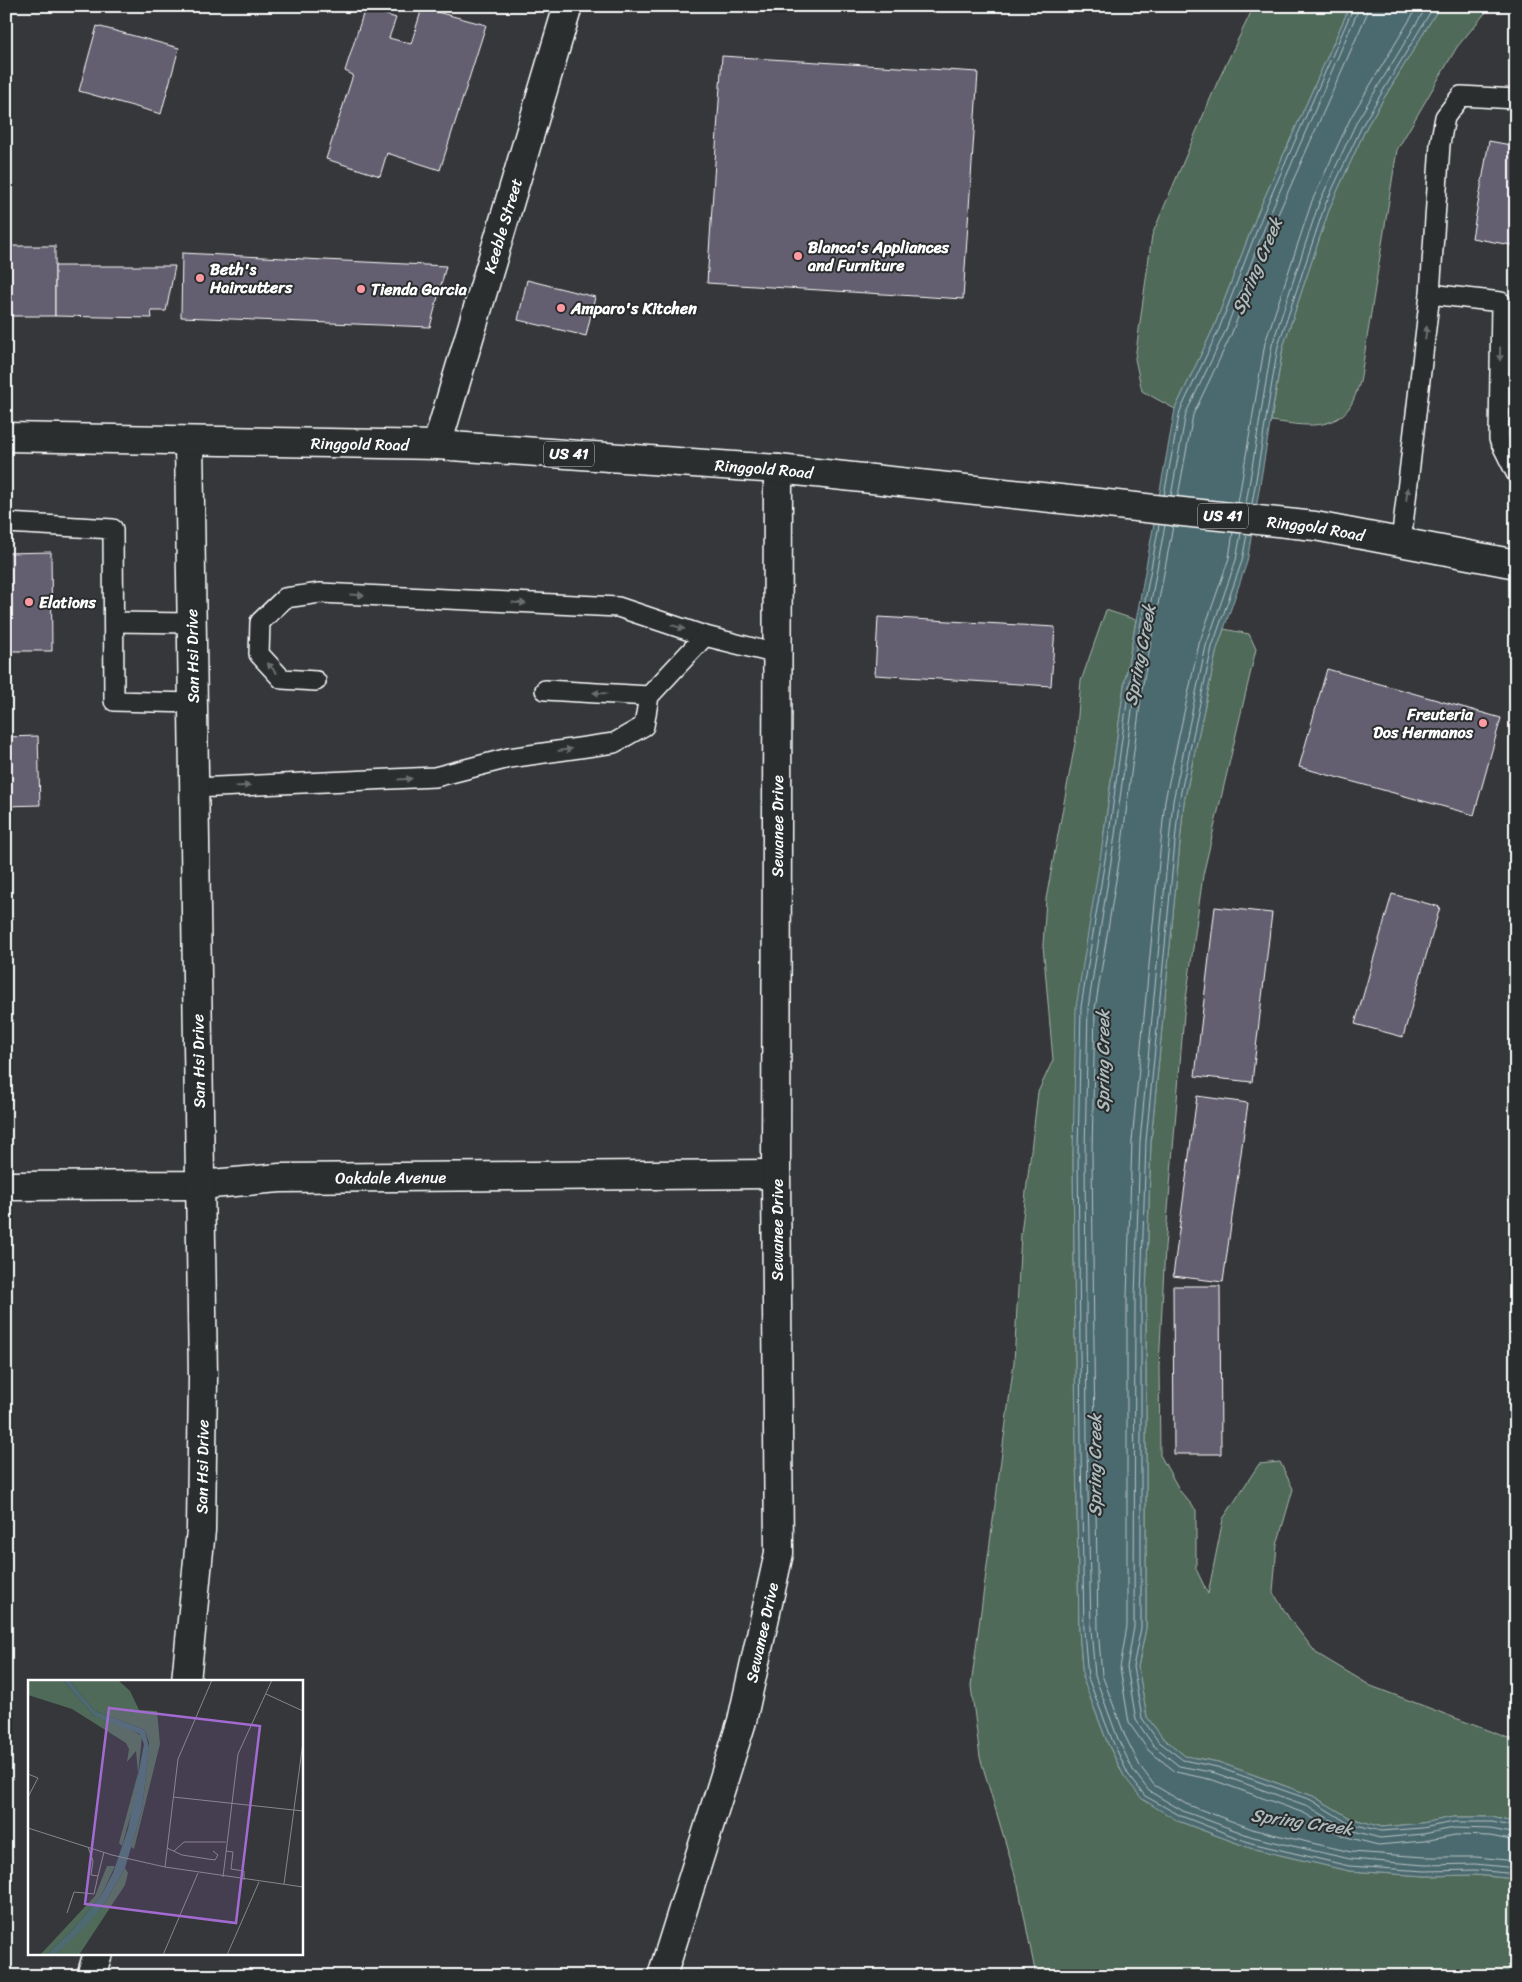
<svg xmlns="http://www.w3.org/2000/svg" width="1522" height="1982" viewBox="0 0 1522 1982" font-family="Sriracha,sans-serif">
<style>
.green{fill:#506a59;stroke:#a8b4ac}
.water{fill:#4c6a6f;stroke:#94a6a9}
.lines{fill:none;stroke-linecap:round;stroke-linejoin:round}
.shore{stroke:#b7c3c5;stroke-width:1}
.building{fill:#645e70;stroke:#fff}
.service-casing{stroke:#fff;stroke-width:22}
.minor-casing{stroke:#fff;stroke-width:31}
.primary-casing{stroke:#fff;stroke-width:31}
.service{stroke:#2a2d2e;stroke-width:19}
.minor{stroke:#2a2d2e;stroke-width:28}
.primary{stroke:#2a2d2e;stroke-width:28}
.oneway{fill:#6a6c6d}
.poi-dot{fill:#ff9aa2;stroke:#2a2d2e;stroke-width:2}
.labels{text-anchor:middle;stroke-width:4;stroke-linejoin:round;paint-order:stroke}
.shield{fill:#2a2d2e;stroke:#bfc0c0;stroke-width:1}
.shield-label{font-size:15px;font-weight:bold;fill:#fff}
.street-label{font-size:16px;fill:#fff;stroke:#2a2d2e}
.poi-label{font-size:16px;font-weight:bold;fill:#fff;stroke:#2a2d2e;text-anchor:start}
.water-label{font-size:18px;font-style:italic;fill:#aebcbe;stroke:#2a2d2e}
.inset-road{fill:none;stroke:#868789;stroke-width:1}
.view{fill:#a36bd2;fill-opacity:0.15;stroke:#a36bd2;stroke-width:2.5}
.inset-edge{fill:none;stroke:#fff;stroke-width:2.5}
</style>
<rect width="100%" height="100%" fill="#36373b"/>
<filter id="ink" filterUnits="userSpaceOnUse"><feTurbulence type="fractalNoise" baseFrequency=".02" numOctaves="2"/><feDisplacementMap in="SourceGraphic" scale="10" xChannelSelector="R" yChannelSelector="G"/><feConvolveMatrix kernelMatrix="1 2 1 2 8 2 1 2 1" color-interpolation-filters="sRGB"/></filter>
<g filter="url(#ink)">
<g class="green">
<polygon points="1254,6 1350,6 1258,212 1214,327 1175,409 1142,391 1135,359 1152,235 1217,83"/>
<path d="M1440,6H1491L1457,47L1397,150L1360,382C1357,390 1354,401 1349,408C1330,433 1297,424 1271,421L1283,347L1330,207L1367,126Z"/>
<polygon points="1106,610 1136,620 1124,686 1103,840 1073,1152 1076,1448 1079,1630 1083,1679 1108,1744 1124,1776 1178,1821 1250,1848 1349,1871 1425,1876 1475,1875 1516,1879 1516,1976 1036,1976 1018,1885 980,1757 971,1686 1014,1362 1021,1234 1038,1092 1053,1060 1043,945 1046,899 1076,738 1081,681"/>
<polygon points="1224,629 1249,634 1256,649 1203,875 1184,1014 1165,1247 1159,1367 1160,1455 1180,1491 1196,1510 1196,1569 1208,1594 1223,1519 1259,1464 1280,1462 1293,1489 1277,1545 1273,1592 1289,1618 1316,1653 1371,1686 1516,1741 1516,1823 1492,1817 1453,1817 1422,1823 1382,1827 1350,1818 1313,1796 1218,1762 1185,1756 1162,1737 1147,1717 1138,1667 1146,1628 1146,1297 1151,1141 1184,802 1217,649"/>
</g>
<polygon class="water" points="1350,6 1440,6 1367,126 1330,207 1283,347 1247,562 1217,649 1184,802 1151,1141 1146,1297 1146,1628 1138,1667 1147,1717 1162,1737 1185,1756 1218,1762 1313,1796 1350,1818 1382,1827 1422,1823 1453,1817 1492,1817 1516,1823 1516,1879 1475,1875 1425,1876 1349,1871 1250,1848 1178,1821 1142,1799 1124,1776 1108,1744 1083,1679 1079,1630 1076,1448 1073,1152 1076,1007 1103,840 1124,686 1175,409 1214,327 1258,212"/>
<g class="lines">
<g class="shore">
<polyline points="1164,495 1180,411 1219,329 1263,214 1354,6"/>
<polyline points="1171,496 1186,413 1225,332 1269,216 1360,6"/>
<polyline points="1178,496 1193,415 1231,335 1276,219 1366,16 1368,6"/>
<polyline points="1238,503 1265,343 1312,201 1351,117 1418,6"/>
<polyline points="1246,504 1272,345 1319,203 1357,121 1427,6"/>
<polyline points="1252,504 1278,346 1325,205 1363,124 1434,6"/>
<polyline points="1159,525 1129,687 1108,841 1081,1007 1078,1152 1081,1447 1084,1630 1088,1678 1113,1742 1128,1774 1145,1796 1181,1816 1251,1843 1349,1866 1425,1871 1475,1870 1516,1874"/>
<polyline points="1165,525 1135,688 1114,842 1088,1008 1085,1152 1087,1447 1091,1629 1095,1676 1118,1739 1133,1770 1149,1791 1183,1811 1253,1837 1350,1859 1425,1865 1475,1864 1516,1868"/>
<polyline points="1173,526 1142,689 1122,843 1095,1009 1092,1152 1095,1447 1098,1629 1102,1675 1125,1736 1140,1766 1154,1785 1186,1804 1255,1830 1351,1852 1425,1857 1476,1857 1516,1861"/>
<polyline points="1233,532 1229,558 1199,644 1165,800 1132,1141 1127,1297 1127,1626 1120,1668 1129,1723 1148,1750 1176,1772 1213,1780 1304,1813 1343,1836 1378,1845 1424,1841 1455,1835 1490,1836 1516,1841"/>
<polyline points="1241,533 1236,560 1206,646 1173,801 1140,1141 1135,1297 1134,1627 1127,1667 1136,1720 1153,1745 1179,1766 1215,1773 1308,1806 1346,1829 1380,1838 1423,1834 1454,1828 1491,1829 1516,1834"/>
<polyline points="1247,534 1242,561 1212,647 1179,801 1146,1141 1141,1297 1141,1628 1133,1667 1142,1718 1158,1741 1183,1760 1217,1767 1311,1800 1348,1823 1381,1831 1422,1828 1454,1822 1492,1822 1516,1827"/>
</g>
</g>
<g class="building">
<polygon points="365,8 396,18 389,38 411,44 422,8 486,25 440,170 387,153 380,176 326,159 353,75 345,71"/>
<polygon points="97,26 179,48 161,114 79,91"/>
<polygon points="722,56 978,72 963,299 707,283"/>
<polygon points="1489,141 1516,146 1516,246 1472,238"/>
<rect x="6" y="246" width="49" height="70"/>
<polygon points="182,253 446,266 430,327 181,317"/>
<polygon points="55,266 175,266 166,311 151,311 152,318 55,316"/>
<polygon points="527,280 595,297 586,336 518,320"/>
<polygon points="51,552 52,651 6,651 6,553"/>
<polygon points="878,617 1055,627 1051,686 875,675"/>
<polygon points="1327,669 1501,718 1474,815 1299,767"/>
<polygon points="38,736 40,805 6,806 6,737"/>
<polygon points="1392,894 1440,907 1403,1037 1355,1024"/>
<polygon points="1215,907 1272,913 1252,1082 1195,1076"/>
<polygon points="1197,1096 1248,1103 1223,1282 1173,1276"/>
<polygon points="1173,1286 1220,1286 1221,1454 1174,1454"/>
</g>
<g class="lines">
<defs>
<g id="service">
<polyline points="1430,294 1440,144 1445,117 1461,96 1516,99"/>
<polyline points="6,523 113,529 114,701 193,703"/>
<polyline points="1401,542 1430,294 1501,302 1499,439 1516,473"/>
<polyline points="114,622 191,623"/>
<polyline points="316,681 282,679 259,654 260,622 285,598 320,593 618,607 705,636 777,654"/>
<polyline points="545,690 649,696"/>
<polyline points="194,788 435,777 509,758 614,743 644,726 649,696 705,636"/>
</g>
<g id="minor">
<path id="s1" d="M437,445L568,6"/>
<path id="s2" d="M6,1186L200,1185L280,1178L776,1174"/>
<path id="s3" d="M186,1681L201,1530L203,1377L189,441"/>
<polyline points="91,1976 98,1953"/>
<path id="s4" d="M662,1976L742,1721L779,1553L776,1174L778,469"/>
</g>
<g id="primary">
<path id="s5" d="M6,437L437,445L778,469L1315,526L1516,564"/>
</g>
</defs>
<use href="#service" class="service-casing"/>
<use href="#minor" class="minor-casing"/>
<use href="#primary" class="primary-casing"/>
<use href="#service" class="service"/>
<use href="#minor" class="minor"/>
<use href="#primary" class="primary"/>
</g>
<defs><path id="oneway-solid" d="M-6-.8H1V-3.2L6.5 0L1 3.2V.8H-6Z" transform="scale(1.25)"/></defs>
<g class="oneway">
<use href="#oneway-solid" transform="translate(1426 333) rotate(-83)"/>
<use href="#oneway-solid" transform="translate(1500 354) rotate(91)"/>
<use href="#oneway-solid" transform="translate(1407 494) rotate(-83)"/>
<use href="#oneway-solid" transform="translate(357 595) rotate(3)"/>
<use href="#oneway-solid" transform="translate(519 603) rotate(3)"/>
<use href="#oneway-solid" transform="translate(678 627) rotate(18)"/>
<use href="#oneway-solid" transform="translate(272 668) rotate(-133)"/>
<use href="#oneway-solid" transform="translate(600 693) rotate(-176)"/>
<use href="#oneway-solid" transform="translate(565 750) rotate(-8)"/>
<use href="#oneway-solid" transform="translate(405 779) rotate(-3)"/>
<use href="#oneway-solid" transform="translate(243 786) rotate(-3)"/>
</g>
</g>
<g class="poi-dot">
<circle cx="798" cy="256" r="5"/>
<circle cx="200" cy="278" r="5"/>
<circle cx="361" cy="289" r="5"/>
<circle cx="561" cy="308" r="5"/>
<circle cx="29" cy="602" r="5"/>
<circle cx="1483" cy="723" r="5"/>
</g>
<g class="labels">
<g class="shield">
<rect x="544" y="441.5" width="50" height="25" rx="4"/>
<rect x="1198" y="503.5" width="50" height="25" rx="4"/>
</g>
<g class="shield-label">
<text x="569" y="459">US 41</text>
<text x="1223" y="521">US 41</text>
</g>
<g class="street-label">
<text dy="6" stroke="none"><textPath href="#s1" startOffset="229">Keeble Street</textPath></text>
<text dy="6" stroke="none"><textPath href="#s5" startOffset="354">Ringgold Road</textPath></text>
<text dy="6" stroke="none"><textPath href="#s5" startOffset="759">Ringgold Road</textPath></text>
<text dy="6" stroke="none"><textPath href="#s5" startOffset="1314">Ringgold Road</textPath></text>
<text transform="translate(192 656) rotate(-91)" y="6">San Hsi Drive</text>
<text dy="6" stroke="none"><textPath href="#s4" startOffset="1166">Sewanee Drive</textPath></text>
<text transform="translate(198 1061) rotate(-91)" y="6">San Hsi Drive</text>
<text dy="6" stroke="none"><textPath href="#s2" startOffset="385">Oakdale Avenue</textPath></text>
<text transform="translate(777 1230) rotate(-90)" y="6">Sewanee Drive</text>
<text dy="6" stroke="none"><textPath href="#s3" startOffset="215">San Hsi Drive</textPath></text>
<text dy="6" stroke="none"><textPath href="#s4" startOffset="358">Sewanee Drive</textPath></text>
</g>
<g class="poi-label">
<text x="808" y="253">Blanca's Appliances<tspan x="808" dy="18">and Furniture</tspan></text>
<text x="210" y="275">Beth's<tspan x="210" dy="18">Haircutters</tspan></text>
<text x="371" y="295">Tienda Garcia</text>
<text x="571" y="314">Amparo's Kitchen</text>
<text x="39" y="608">Elations</text>
<text x="1473" y="720" text-anchor="end">Freuteria<tspan x="1473" dy="18">Dos Hermanos</tspan></text>
</g>
<g class="water-label">
<text transform="translate(1257 266) rotate(-67)" y="6">Spring Creek</text>
<text transform="translate(1140 655) rotate(-79)" y="6">Spring Creek</text>
<text transform="translate(1103 1061) rotate(-90)" y="6">Spring Creek</text>
<text transform="translate(1095 1465) rotate(-90)" y="6">Spring Creek</text>
<text transform="translate(1302 1822) rotate(8)" y="6">Spring Creek</text>
</g>
</g>
<g transform="translate(28 1680)">
<rect width="275" height="275" fill="#36373b"/>
<path d="M0,0H35L66,36L96,46L114,56L108,116L94,166L91,163L110,93L108,71L99,82L101,69L98,63L44,29L0,15ZM41,0H90L102,11L111,30L129,31L132,64L106,169L103,167L114,130L119,86L121,63L117,50L67,31ZM79,186H87L74,214L47,247L18,275H12L67,216ZM97,188L100,193L97,205L51,275H27L73,229Z" fill="#506a59"/>
<path d="M35,0H41L67,31L117,50L121,68L114,130L97,188L73,229L53,251L27,275H18L47,247L74,214L85,193L100,149L116,64L112,54L66,36Z" fill="#4c6a6f"/>
<path class="inset-road" d="M238,14L275,31M0,94L10,98L0,117M145,117L275,131M0,148L84,175L137,187L275,207M60,167L65,181L63,195L70,196L76,172M139,168L154,175L187,180L190,175L185,171M146,171L156,162H198M198,171L205,172L203,189L216,191V200M137,187L150,79L184,0M195,197L210,74L244,0M256,204L275,62M39,233L46,212L66,214L70,196M135,275L170,193M199,275L231,202"/>
<path class="view" d="M81,28L232,46L208,243L57,224Z"/>
<rect width="275" height="275" class="inset-edge"/>
</g>
<rect width="1522" height="1982" fill="none" stroke="#2a2d2e" stroke-width="25"/>
<rect x="12" y="12" width="1497" height="1957" fill="none" stroke="#fff" stroke-width="2" filter="url(#ink)"/>
</svg>
